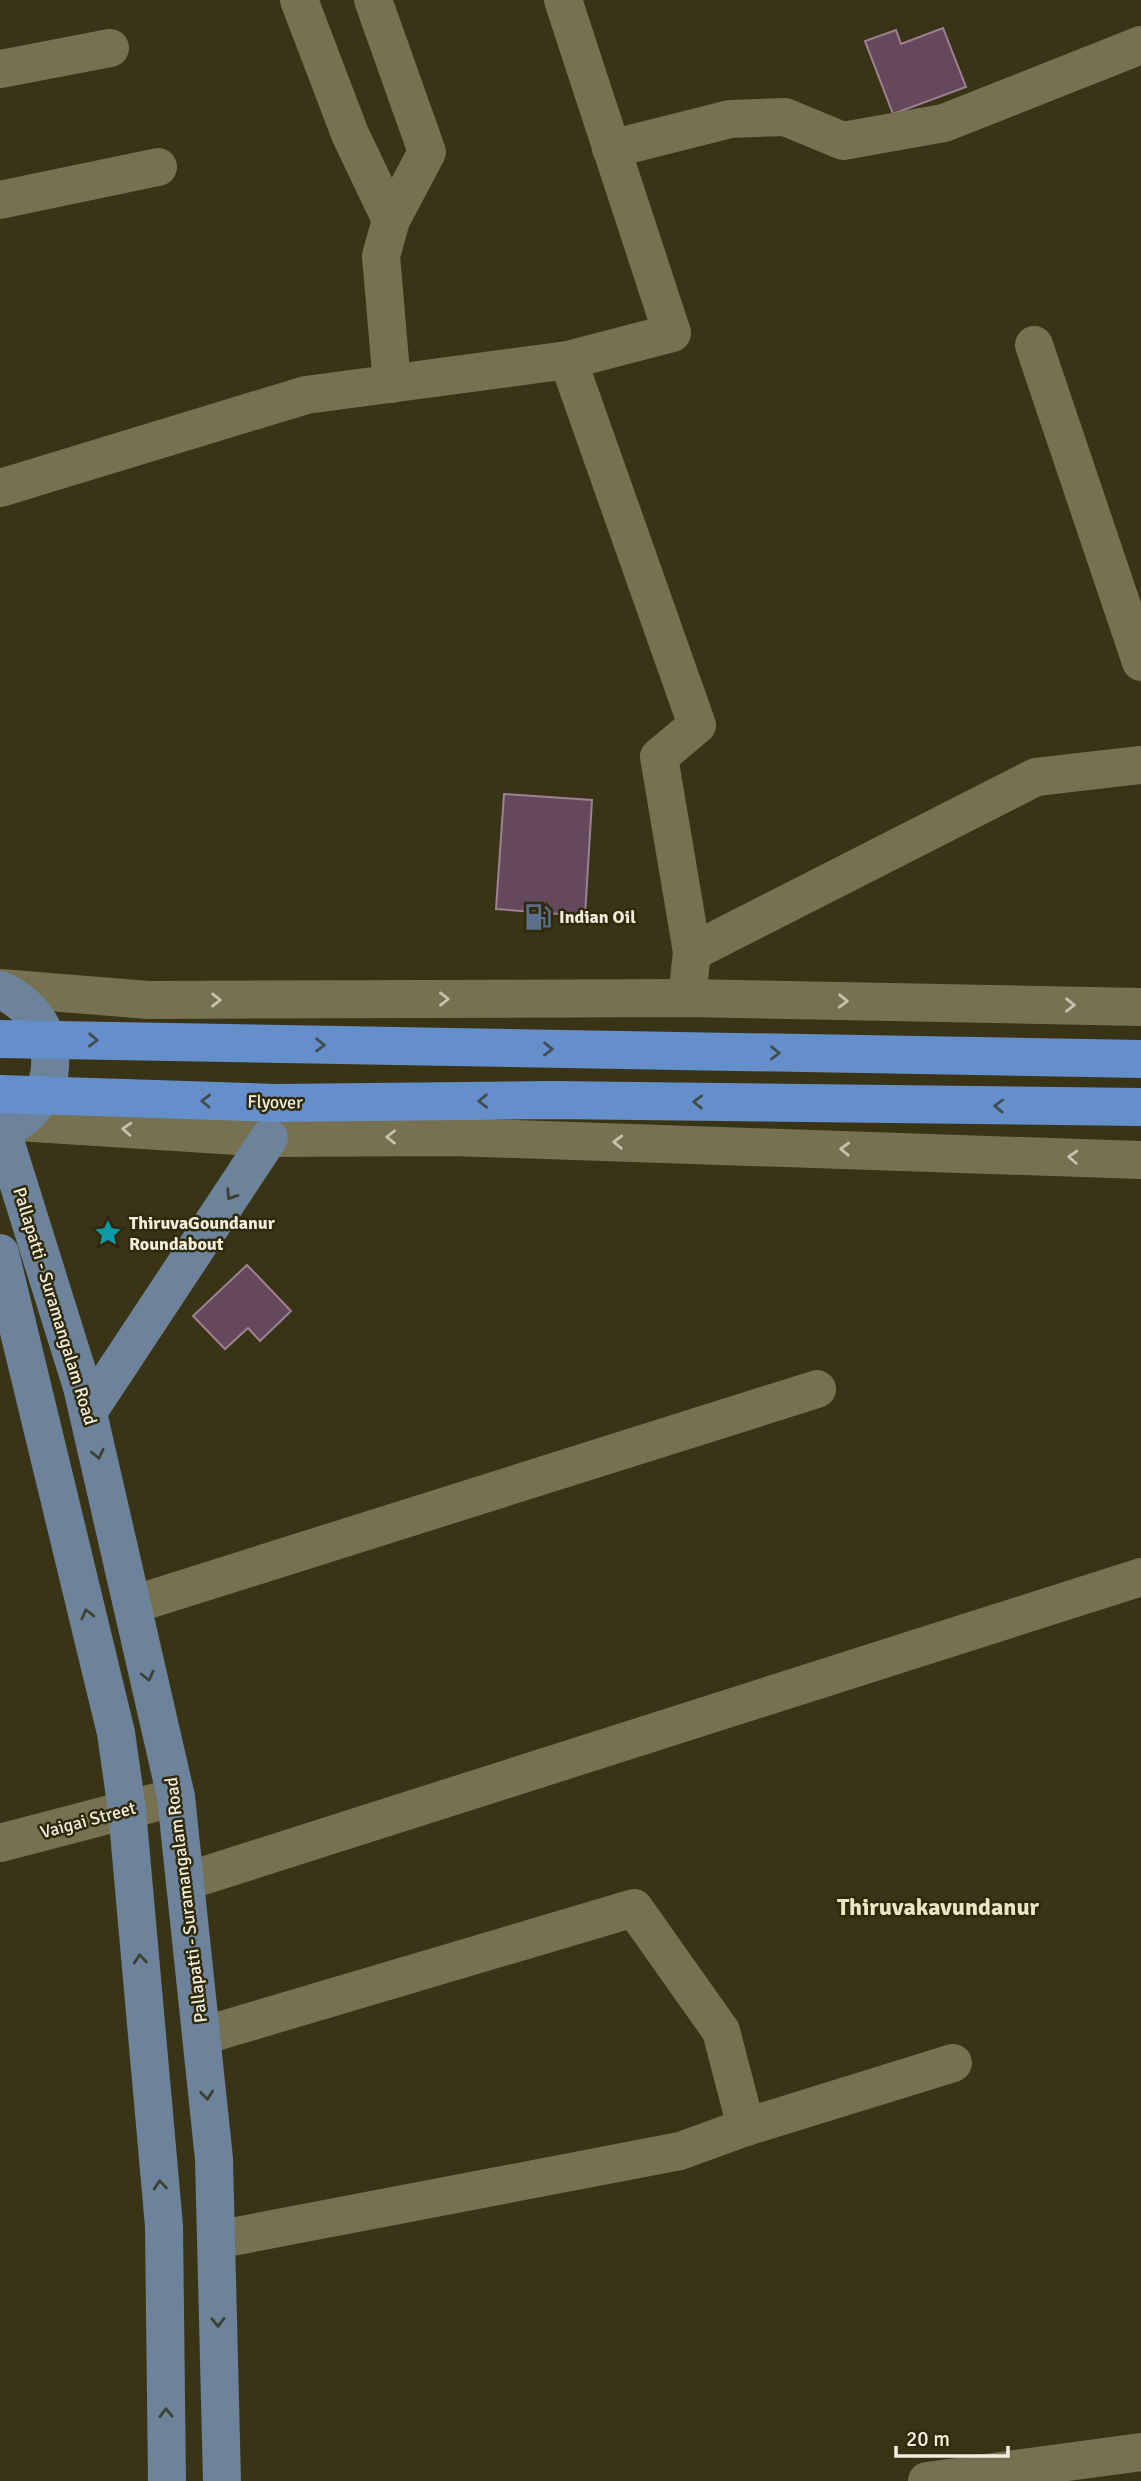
<svg xmlns="http://www.w3.org/2000/svg" width="1141" height="2481" viewBox="0 0 1141 2481" font-family="Signika,sans-serif">
<style>
.building{fill:#64495c;stroke:#9e8095;stroke-width:2}
.lines{fill:none;stroke-linecap:round;stroke-linejoin:round}
.minor{stroke:#777152;stroke-width:38}
.major{stroke:#6c839b;stroke-width:38}
.highway{stroke:#658fcb;stroke-width:38}
.oneway{stroke:#c6c2ac}
.oneway2{stroke:#424d4f}
.oneway3{stroke:#3e4030}
.labels{text-anchor:middle;stroke-width:5;stroke-linejoin:round;paint-order:stroke}
.poi-label{font-size:18px;font-weight:bold;fill:#f1eedd;stroke:#2f2a0c;text-anchor:start}
.street-label{font-size:18px;fill:#f1eedd;stroke:#2f2a0c}
.district-label{font-size:24px;font-weight:bold;fill:#ebe5c2;stroke:#2f2a0c}
</style>
<rect width="100%" height="100%" fill="#393416"/>
<g class="building">
<polygon points="943,28 966,87 893,114 865,41 896,30 901,44"/>
<polygon points="504,794 592,800 585,916 496,909"/>
<polygon points="247,1265 291,1311 260,1341 248,1328 225,1349 193,1316"/>
</g>
<g class="lines">
<g class="minor">
<polyline points="299,0 350,134 391,220"/>
<polyline points="373,0 427,152 391,220 381,256 392,384"/>
<polyline points="0,69 110,48"/>
<polyline points="611,149 730,119 785,117 843,141 944,123 1141,45"/>
<polyline points="0,200 158,167"/>
<polyline points="1034,345 1141,662"/>
<polyline points="568,360 697,725 659,757 692,952 687,998"/>
<polyline points="0,488 306,395 568,360 672,333 563,0"/>
<polyline points="692,952 1036,777 1141,765"/>
<polyline points="0,988 148,1000 687,998 1141,1007"/>
<polyline points="18,1122 269,1138 453,1137 1141,1160"/>
<polyline points="132,1605 817,1389"/>
<polyline points="0,1843 176,1797"/>
<polyline points="187,1881 1141,1577"/>
<polyline points="202,2036 634,1908 721,2031 746,2127"/>
<polyline points="216,2240 680,2151 746,2127 953,2063"/>
<polyline points="927,2481 1141,2452"/>
</g>
<g class="major">
<path d="M0,990C66,1019 68,1103 0,1131"/>
<polyline points="2,1131 82,1387 176,1797 214,2159 222,2481"/>
<polyline points="0,1253 116,1733 127,1810 164,2226 167,2481"/>
<polyline points="88,1412 269,1138"/>
</g>
<g class="highway">
<polyline points="0,1039 1141,1059"/>
<polyline points="0,1094 276,1103 551,1100 1141,1107"/>
</g>
</g>
<defs><path id="oneway-chevron" d="M-2-3.5L2.5 0L-2 3.5" fill="none" stroke-width="1.6" stroke-linecap="round" stroke-linejoin="round" transform="scale(1.75)"/></defs>
<g class="oneway">
<use href="#oneway-chevron" transform="translate(444 999)"/>
<use href="#oneway-chevron" transform="translate(216 1000)"/>
<use href="#oneway-chevron" transform="translate(843 1001) rotate(1)"/>
<use href="#oneway-chevron" transform="translate(1070 1005) rotate(1)"/>
<use href="#oneway-chevron" transform="translate(127 1129) rotate(-176)"/>
<use href="#oneway-chevron" transform="translate(391 1137) rotate(180)"/>
<use href="#oneway-chevron" transform="translate(618 1142) rotate(-178)"/>
<use href="#oneway-chevron" transform="translate(845 1149) rotate(-178)"/>
<use href="#oneway-chevron" transform="translate(1073 1157) rotate(-177)"/>
</g>
<g class="oneway2">
<use href="#oneway-chevron" transform="translate(93 1040) rotate(1)"/>
<use href="#oneway-chevron" transform="translate(320 1045) rotate(1)"/>
<use href="#oneway-chevron" transform="translate(548 1049) rotate(1)"/>
<use href="#oneway-chevron" transform="translate(775 1053) rotate(1)"/>
<use href="#oneway-chevron" transform="translate(206 1101) rotate(-178)"/>
<use href="#oneway-chevron" transform="translate(483 1101) rotate(179)"/>
<use href="#oneway-chevron" transform="translate(698 1102) rotate(-179)"/>
<use href="#oneway-chevron" transform="translate(999 1106) rotate(-179)"/>
</g>
<g class="oneway3">
<use href="#oneway-chevron" transform="translate(231 1195) rotate(123)"/>
<use href="#oneway-chevron" transform="translate(98 1454) rotate(77)"/>
<use href="#oneway-chevron" transform="translate(87 1614) rotate(-104)"/>
<use href="#oneway-chevron" transform="translate(148 1676) rotate(77)"/>
<use href="#oneway-chevron" transform="translate(140 1959) rotate(-95)"/>
<use href="#oneway-chevron" transform="translate(207 2095) rotate(84)"/>
<use href="#oneway-chevron" transform="translate(160 2185) rotate(-95)"/>
<use href="#oneway-chevron" transform="translate(218 2322) rotate(89)"/>
<use href="#oneway-chevron" transform="translate(166 2413) rotate(-91)"/>
</g>
<defs>
<symbol id="fuel-bare" viewBox="-9 -9 18 18"><path d="M-5.5-6h7V0h2V4h1.3V-2.5L3-4.5l.8-.8L6-3V5H2.5V1h-1V6h-7ZM-4.2-4.7v3.2H.2V-4.7Z" fill="#5c6f8a" stroke="#2f2a0c" stroke-width="2.5" paint-order="stroke"/></symbol>
<symbol id="sight-bare" viewBox="-9 -9 18 18"><path d="M0-6L1.8-2.2L6-1.7L2.9 1.2L3.7 5.4L0 3.3L-3.7 5.4L-2.9 1.2L-6-1.7L-1.8-2.2Z" fill="#0f9aa8" stroke="#2f2a0c" stroke-width="2.5" paint-order="stroke"/></symbol>
</defs>
<g fill-rule="evenodd">
<use href="#fuel-bare" x="519" y="898" width="38" height="38"/>
<use href="#sight-bare" x="89" y="1214" width="38" height="38"/>
</g>
<g class="labels">
<g class="poi-label">
<text x="559" y="923">Indian Oil</text>
<text x="129" y="1229">ThiruvaGoundanur<tspan x="129" dy="21">Roundabout</tspan></text>
</g>
<g class="street-label">
<text transform="translate(275 1102) rotate(1)" y="6">Flyover</text>
<text transform="translate(55 1306) rotate(73)" y="6">Pallapatti - Suramangalam Road</text>
<text transform="translate(88 1820) rotate(-15)" y="6">Vaigai Street</text>
<text transform="translate(186 1900) rotate(-97)" y="6">Pallapatti - Suramangalam Road</text>
</g>
<g class="district-label">
<text x="938" y="1915">Thiruvakavundanur</text>
</g>
</g>
<path d="M896 2446v10h112v-10" fill="none" stroke="#f1eedd" stroke-width="3.5"/>
<text x="906" y="2446" font-size="21" fill="#f1eedd" stroke="#2f2a0c" stroke-width="5" paint-order="stroke">20 m</text>
</svg>
